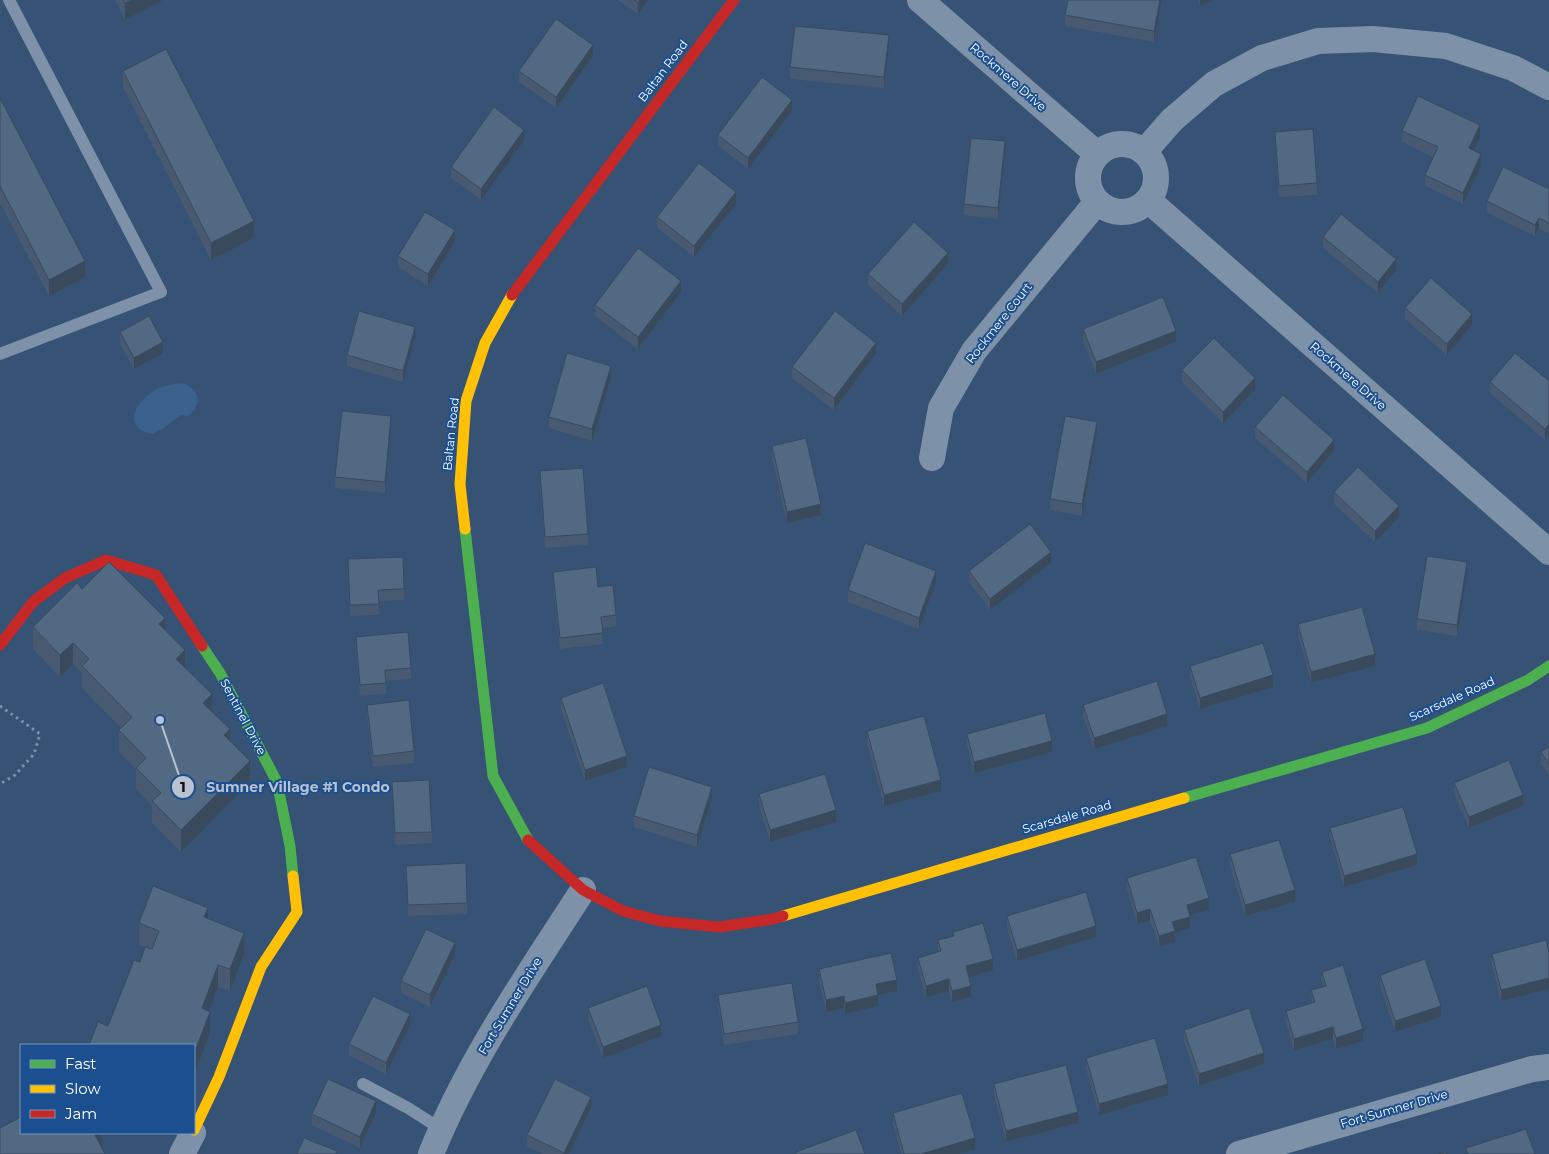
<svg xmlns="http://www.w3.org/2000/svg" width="1549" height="1154" viewBox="0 0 1549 1154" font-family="Montserrat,sans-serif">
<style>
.water{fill:#3b618d}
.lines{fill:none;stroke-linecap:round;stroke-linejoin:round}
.path{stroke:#7d92a8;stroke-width:3;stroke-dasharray:2.5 4;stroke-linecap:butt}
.lane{stroke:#7d92a8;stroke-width:12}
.street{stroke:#7d92a8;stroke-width:26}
.fast{stroke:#4caf50;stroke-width:11}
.slow{stroke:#ffc107;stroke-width:11}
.jam{stroke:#c62828;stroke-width:11}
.wall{fill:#475a72}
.shaded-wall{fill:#394a5c}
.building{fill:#526984;stroke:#394a5c}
.labels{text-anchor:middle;stroke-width:4;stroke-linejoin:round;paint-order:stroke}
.street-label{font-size:12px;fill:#fff;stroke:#1b4f8f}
.leader{fill:none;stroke:#b9c2ce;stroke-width:2}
.callout-dot{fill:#b9c2ce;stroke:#1b4f8f;stroke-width:2}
.mark-label{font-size:15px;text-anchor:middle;font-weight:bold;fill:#111}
.callout-label{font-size:14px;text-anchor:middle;font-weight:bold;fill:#b9c2ce;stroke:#1b4f8f;stroke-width:4;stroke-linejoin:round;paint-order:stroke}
</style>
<rect width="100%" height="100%" fill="#365274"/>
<path class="water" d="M182,383C200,389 204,405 187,416L181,415L164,428L152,434C123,428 134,404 152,392C161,386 171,384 182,383Z"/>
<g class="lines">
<polyline class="path" points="0,706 40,734 34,754 15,775 0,784"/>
<g class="lane">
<polyline points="0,354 161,292 9,0"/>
<polyline points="363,1084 408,1108 441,1129"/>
</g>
<g class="street">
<polyline points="920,0 1097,154"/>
<circle cx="1122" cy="178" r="34"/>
<polyline points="1144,152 1172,120 1214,84 1262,58 1318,41 1373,39 1446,46 1513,68 1549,87"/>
<polyline points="1148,200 1549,552"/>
<polyline points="932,458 941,408 974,351 1097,202"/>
<polyline points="182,1154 193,1133"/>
<path d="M431,1154C469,1060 528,975 583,890"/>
<polyline points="1239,1154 1532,1069 1549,1067"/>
</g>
<g class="fast">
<polyline points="465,529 493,776 528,840"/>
<polyline points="202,646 220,673 277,782 290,846 293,876"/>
<polyline points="1184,798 1427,728 1528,680 1549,666"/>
</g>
<g class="slow">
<polyline points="465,529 460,484 466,401 485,343 512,295"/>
<polyline points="783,916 1184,798"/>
<polyline points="194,1130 219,1077 261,967 297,912 293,876"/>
</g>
<g class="jam">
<polyline points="512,295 734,0"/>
<polyline points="0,645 33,602 65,578 106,560 156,575 202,646"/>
<polyline points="528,840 583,890 623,911 660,921 719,927 773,919 783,916"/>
</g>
</g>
<g class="wall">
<polygon points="115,0 163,0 125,20"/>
<polygon points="618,0 648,0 638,14"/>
<polygon points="1162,0 1154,42 1065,26 1065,15"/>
<polygon points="1198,0 1214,0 1200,6"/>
<polygon points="889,46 884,88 790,79 790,67"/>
<polygon points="593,56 556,108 519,82 519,71"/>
<polygon points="123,71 254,238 211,260 123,87"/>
<polygon points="0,98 85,277 49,296 0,203"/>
<polygon points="792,111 748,169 718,146 718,135"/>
<polygon points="1402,131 1480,137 1473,150 1481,165 1463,204 1425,186 1425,175 1433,157 1402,142"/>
<polygon points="1275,132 1317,183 1317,195 1279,197 1275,143"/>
<polygon points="524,141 481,200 451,178 451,167"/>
<polygon points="1005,153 998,219 964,215 964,204"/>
<polygon points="1549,189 1549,234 1539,229 1535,236 1487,213 1487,201"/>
<polygon points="736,204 694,257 657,228 657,217"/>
<polygon points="1323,237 1396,270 1378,293 1323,248"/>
<polygon points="455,242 428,286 398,267 398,256"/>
<polygon points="948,264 902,316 868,285 868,274"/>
<polygon points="681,292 638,349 595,316 595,305"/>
<polygon points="1405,308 1472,325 1447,355 1405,319"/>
<polygon points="1083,329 1176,342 1096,374 1083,341"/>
<polygon points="120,332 163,353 134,369 120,344"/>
<polygon points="415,338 403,382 347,366 347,355"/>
<polygon points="876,354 834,410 792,378 792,367"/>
<polygon points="1182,370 1255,390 1223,423 1182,382"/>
<polygon points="611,377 592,441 549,428 549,417"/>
<polygon points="1549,381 1549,435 1545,440 1490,393 1490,382"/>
<polygon points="391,427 385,493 335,488 335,477"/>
<polygon points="1255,427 1334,451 1307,483 1255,438"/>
<polygon points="1097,433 1082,516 1050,510 1050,499"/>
<polygon points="772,446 821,515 787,523 772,458"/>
<polygon points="540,471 588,534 588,545 545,548 540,482"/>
<polygon points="1334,492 1399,517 1375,542 1334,504"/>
<polygon points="348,559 404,589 404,600 378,601 379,615 350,616"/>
<polygon points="1051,563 990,610 969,582 969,571"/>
<polygon points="553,572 598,587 616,615 616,626 602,628 603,644 560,649 553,583"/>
<polygon points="1467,574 1457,636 1417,630 1417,619"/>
<polygon points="936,582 919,629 848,602 848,590"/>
<polygon points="82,589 165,630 185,667 230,740 250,782 181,852 152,823 152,806 136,789 136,769 119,752 119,730 121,728 82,688 82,673 73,664 60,677 33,649 33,627"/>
<polygon points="1298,624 1375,666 1311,683 1298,635"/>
<polygon points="356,637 411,668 411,679 386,681 386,694 360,696 356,648"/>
<polygon points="1190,666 1273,687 1200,709 1190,677"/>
<polygon points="561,698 627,767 585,781 561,709"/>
<polygon points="367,705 414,751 414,763 373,767 367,716"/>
<polygon points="1083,705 1167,726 1094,749 1083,716"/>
<polygon points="867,731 941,791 884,806 867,743"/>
<polygon points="967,734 1052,752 974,773 967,745"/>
<polygon points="1549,747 1549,775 1541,764 1541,752"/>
<polygon points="392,782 432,832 432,843 395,845"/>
<polygon points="1454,783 1523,806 1469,828 1454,794"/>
<polygon points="759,794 836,822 770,842 759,805"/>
<polygon points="712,798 697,847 634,827 634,816"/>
<polygon points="1330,828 1417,865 1344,887 1330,839"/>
<polygon points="1230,854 1295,902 1245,916 1230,866"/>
<polygon points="406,866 467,903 467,914 408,916"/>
<polygon points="1127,878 1209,910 1190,915 1190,928 1175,933 1175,942 1159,947 1150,920 1137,924 1127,889"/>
<polygon points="1007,916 1096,937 1017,961 1007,928"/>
<polygon points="208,918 244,954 230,991 218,987 209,1011 210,1033 194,1075 194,1045 108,1026 140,962 145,947 139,945 139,923"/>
<polygon points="953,932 993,970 969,977 971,997 952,1002 949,991 926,997 918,969 918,958 938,952 938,940 953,936"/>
<polygon points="1549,952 1549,989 1501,1001 1492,965 1492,954"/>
<polygon points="455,954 430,1007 401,993 401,981"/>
<polygon points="819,969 897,991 878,995 878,1006 845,1014 844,1008 826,1012 819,980"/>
<polygon points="1322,972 1363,1041 1336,1049 1333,1039 1294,1050 1286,1023 1286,1011 1312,1003 1311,990 1323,987 1322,983"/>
<polygon points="1380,975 1441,1017 1395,1032 1380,986"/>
<polygon points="718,995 798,1022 798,1034 724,1045 718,1006"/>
<polygon points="588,1008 661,1036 603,1058 588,1020"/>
<polygon points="410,1025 386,1074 349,1055 349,1044"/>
<polygon points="1184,1030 1264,1064 1199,1086 1184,1041"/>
<polygon points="1086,1058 1168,1095 1099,1115 1086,1069"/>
<polygon points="994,1084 1078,1123 1006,1142 994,1095"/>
<polygon points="591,1108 569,1154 542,1154 527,1146 527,1135"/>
<polygon points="376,1112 360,1148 312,1125 312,1114"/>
<polygon points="893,1113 975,1149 959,1154 901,1154 893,1125"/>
</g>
<g class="shaded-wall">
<polygon points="132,0 163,0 125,20 125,3"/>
<polygon points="640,0 648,0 638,14 638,3"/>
<polygon points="1160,0 1162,0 1154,42 1154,31"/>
<polygon points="1200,0 1214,0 1200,6"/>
<polygon points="889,35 889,46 884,88 884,77"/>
<polygon points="593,45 593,56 556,108 556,97"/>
<polygon points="792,100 792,111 748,169 748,158"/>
<polygon points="1480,125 1480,137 1469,159 1469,148"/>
<polygon points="524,130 524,141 481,200 481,189"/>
<polygon points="1005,141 1005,153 998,219 998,208"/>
<polygon points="1481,154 1481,165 1463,204 1463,193"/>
<polygon points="736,192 736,204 694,257 694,246"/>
<polygon points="1539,218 1539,229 1535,236 1535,225"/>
<polygon points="254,221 254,238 211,260 211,243"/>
<polygon points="455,230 455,242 428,286 428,274"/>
<polygon points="948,253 948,264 902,316 902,304"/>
<polygon points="1396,259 1396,270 1378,293 1378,282"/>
<polygon points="85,261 85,277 49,296 49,280"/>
<polygon points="681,281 681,292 638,349 638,337"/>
<polygon points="1472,314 1472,325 1447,355 1447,344"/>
<polygon points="415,327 415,338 403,382 403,371"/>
<polygon points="1176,331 1176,342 1096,374 1096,362"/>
<polygon points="163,342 163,353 134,369 134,358"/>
<polygon points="876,343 876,354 834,410 834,398"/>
<polygon points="611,366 611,377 592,441 592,429"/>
<polygon points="1255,378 1255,390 1223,423 1223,412"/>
<polygon points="391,416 391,427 385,493 385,482"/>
<polygon points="1097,422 1097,433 1082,516 1082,504"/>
<polygon points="1549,424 1549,435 1545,440 1545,429"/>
<polygon points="1334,440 1334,451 1307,483 1307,472"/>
<polygon points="821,504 821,515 787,523 787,512"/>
<polygon points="1399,506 1399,517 1375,542 1375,531"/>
<polygon points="1051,552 1051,563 990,610 990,599"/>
<polygon points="1467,562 1467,574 1457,636 1457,625"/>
<polygon points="936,571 936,582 919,629 919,618"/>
<polygon points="165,618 165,639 159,624"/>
<polygon points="73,643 73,664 60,677 60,655"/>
<polygon points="185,650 185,671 176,659"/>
<polygon points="1375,654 1375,666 1311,683 1311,672"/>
<polygon points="1273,675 1273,687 1200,709 1200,698"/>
<polygon points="212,694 212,716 203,703"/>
<polygon points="1167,714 1167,726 1094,749 1094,738"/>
<polygon points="230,729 230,750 224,735"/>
<polygon points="1052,741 1052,752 974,773 974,762"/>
<polygon points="627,756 627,767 585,781 585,770"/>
<polygon points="250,761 250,782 181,852 181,830"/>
<polygon points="941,780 941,791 884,806 884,795"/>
<polygon points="712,787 712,798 697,847 697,835"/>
<polygon points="1523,795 1523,806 1469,828 1469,817"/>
<polygon points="836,810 836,822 770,842 770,830"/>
<polygon points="1417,854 1417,865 1344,887 1344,876"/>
<polygon points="1295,890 1295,902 1245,916 1245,905"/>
<polygon points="1209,898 1209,910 1187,916 1187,905"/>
<polygon points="208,908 208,929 204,917"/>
<polygon points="1150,909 1150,920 1137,924 1137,913"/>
<polygon points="1190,917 1190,928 1175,933 1175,942 1159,947 1159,936 1172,922"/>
<polygon points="1096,926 1096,937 1017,961 1017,950"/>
<polygon points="244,933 244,954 230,991 230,969"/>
<polygon points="455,943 455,954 430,1007 430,995"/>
<polygon points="993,959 993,970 966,978 966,966"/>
<polygon points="218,965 218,987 202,1030 202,1008"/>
<polygon points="1549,978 1549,989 1501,1001 1501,990"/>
<polygon points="949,979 949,991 926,997 926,986"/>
<polygon points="897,980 897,991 878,995 878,1006 845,1014 845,1003 876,984"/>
<polygon points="971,986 971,997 952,1002 952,991"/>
<polygon points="844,996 844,1008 826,1012 826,1000"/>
<polygon points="1441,1006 1441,1017 1395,1032 1395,1021"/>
<polygon points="210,1012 210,1033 194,1075 194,1054"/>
<polygon points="410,1014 410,1025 386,1074 386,1063"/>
<polygon points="661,1025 661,1036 603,1058 603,1047"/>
<polygon points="1333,1027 1333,1039 1294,1050 1294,1039"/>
<polygon points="1363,1029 1363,1041 1336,1049 1336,1038"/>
<polygon points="1264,1053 1264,1064 1199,1086 1199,1074"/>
<polygon points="1168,1084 1168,1095 1099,1115 1099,1104"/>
<polygon points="591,1097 591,1108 569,1154 564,1154"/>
<polygon points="376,1101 376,1112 360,1148 360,1137"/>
<polygon points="1078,1112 1078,1123 1006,1142 1006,1131"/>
<polygon points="94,1133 102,1133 102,1150"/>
<polygon points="975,1138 975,1149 959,1154 921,1154"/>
</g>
<g class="building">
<polygon points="123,0 132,0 125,3"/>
<polygon points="634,0 640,0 638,3"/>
<polygon points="1068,0 1160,0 1154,31 1065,15"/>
<polygon points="556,19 593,45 556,97 519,71"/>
<polygon points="795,26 889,35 884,77 790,67"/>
<polygon points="166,49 254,221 211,243 123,71"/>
<polygon points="762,77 792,100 748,158 718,135"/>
<polygon points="1418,96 1480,125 1469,148 1481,154 1463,193 1425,175 1438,147 1402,131"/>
<polygon points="0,98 85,261 49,280 0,186"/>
<polygon points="494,107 524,130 481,189 451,167"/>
<polygon points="1313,129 1317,183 1279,186 1275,132"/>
<polygon points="971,138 1005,141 998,208 964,204"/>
<polygon points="699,163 736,192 694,246 657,217"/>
<polygon points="1503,167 1549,189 1549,223 1539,218 1535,225 1487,201"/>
<polygon points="425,212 455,230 428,274 398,256"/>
<polygon points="1341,214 1396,259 1378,282 1323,237"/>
<polygon points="914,222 948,253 902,304 868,274"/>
<polygon points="638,248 681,281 638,337 595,305"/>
<polygon points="1431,278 1472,314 1447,344 1405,308"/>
<polygon points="1163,297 1176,331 1096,362 1083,329"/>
<polygon points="359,311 415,327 403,371 347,355"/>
<polygon points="835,311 876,343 834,398 792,367"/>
<polygon points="149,316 163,342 134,358 120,332"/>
<polygon points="1214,338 1255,378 1223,412 1182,370"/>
<polygon points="567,353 611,366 592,429 549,417"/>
<polygon points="1515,353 1549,381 1549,424 1545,429 1490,382"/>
<polygon points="1283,395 1334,440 1307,472 1255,427"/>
<polygon points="342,411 391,416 385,482 335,477"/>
<polygon points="1065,416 1097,422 1082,504 1050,499"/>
<polygon points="806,438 821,504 787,512 772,446"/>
<polygon points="1358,467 1399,506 1375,531 1334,492"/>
<polygon points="583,468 588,534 545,537 540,471"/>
<polygon points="1030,524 1051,552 990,599 969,571"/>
<polygon points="865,543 936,571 919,618 848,590"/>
<polygon points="1427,556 1467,562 1457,625 1417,619"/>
<polygon points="403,557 404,589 378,590 379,604 350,605 348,559"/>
<polygon points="109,562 165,618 159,624 185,650 176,659 212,694 203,703 230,729 224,735 250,761 181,830 152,801 161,793 136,768 146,758 119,730 132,717 82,666 89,659 73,643 60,655 33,627 77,583 82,589"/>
<polygon points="596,567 598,587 613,585 616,615 601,617 603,633 560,638 553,572"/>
<polygon points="1362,607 1375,654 1311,672 1298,624"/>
<polygon points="408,632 411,668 385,670 386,683 360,685 356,637"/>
<polygon points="1263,643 1273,675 1200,698 1190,666"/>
<polygon points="1157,681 1167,714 1094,738 1083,705"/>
<polygon points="603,683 627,756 585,770 561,698"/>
<polygon points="409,700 414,751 373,756 367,705"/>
<polygon points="1045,713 1052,741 974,762 967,734"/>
<polygon points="924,716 941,780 884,795 867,731"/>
<polygon points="1549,747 1549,764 1541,752"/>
<polygon points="1509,760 1523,795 1469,817 1454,783"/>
<polygon points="649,767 712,787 697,835 634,816"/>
<polygon points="825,774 836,810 770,830 759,794"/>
<polygon points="429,780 432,832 395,833 392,782"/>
<polygon points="1403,807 1417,854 1344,876 1330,828"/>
<polygon points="1279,840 1295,890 1245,905 1230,854"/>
<polygon points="1196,857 1209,898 1187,905 1190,917 1172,922 1175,931 1159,936 1150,909 1137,913 1127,878"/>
<polygon points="466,863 467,903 408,905 406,866"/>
<polygon points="153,886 208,908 204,917 244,933 230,969 218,965 202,1008 210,1012 194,1054 194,1045 89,1045 98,1022 108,1026 134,960 140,962 145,947 152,949 159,931 139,923"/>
<polygon points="1086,892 1096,926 1017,950 1007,916"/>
<polygon points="983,923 993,959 966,966 971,986 952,991 949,979 926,986 918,958 941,951 938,940 954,936 953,932"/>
<polygon points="426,929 455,943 430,995 401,981"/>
<polygon points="1546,940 1549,952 1549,978 1501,990 1492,954"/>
<polygon points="891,953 897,980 876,984 878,995 845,1003 844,996 826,1000 819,969"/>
<polygon points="1425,959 1441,1006 1395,1021 1380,975"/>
<polygon points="1343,965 1363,1029 1336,1038 1333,1027 1294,1039 1286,1011 1315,1002 1311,990 1326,986 1322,972"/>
<polygon points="792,983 798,1022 724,1034 718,995"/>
<polygon points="647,986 661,1025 603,1047 588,1008"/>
<polygon points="373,996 410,1014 386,1063 349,1044"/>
<polygon points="1249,1008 1264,1053 1199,1074 1184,1030"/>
<polygon points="1155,1038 1168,1084 1099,1104 1086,1058"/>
<polygon points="1066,1065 1078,1112 1006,1131 994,1084"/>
<polygon points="328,1079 376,1101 360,1137 312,1114"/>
<polygon points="555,1079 591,1097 564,1153 527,1135"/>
<polygon points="962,1093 975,1138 921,1154 904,1154 893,1113"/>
<polygon points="21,1117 21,1133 94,1133 105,1154 0,1154 0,1128"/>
<polygon points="1526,1129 1535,1154 1468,1154 1466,1148"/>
<polygon points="856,1130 865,1154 796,1154 796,1152"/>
<polygon points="304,1138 337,1151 336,1154 297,1154"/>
<polygon points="1446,1152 1447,1154 1438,1154"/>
</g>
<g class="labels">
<g class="street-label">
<text transform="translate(663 71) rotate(-53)" y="4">Baltan Road</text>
<text transform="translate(1008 77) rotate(41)" y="4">Rockmere Drive</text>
<text transform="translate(999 323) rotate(-52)" y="4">Rockmere Court</text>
<text transform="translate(1348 376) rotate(41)" y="4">Rockmere Drive</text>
<text transform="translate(451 434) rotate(-84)" y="4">Baltan Road</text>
<text transform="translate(1452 699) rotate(-24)" y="4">Scarsdale Road</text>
<text transform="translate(243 717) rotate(62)" y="4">Sentinel Drive</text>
<text transform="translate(1067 817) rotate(-16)" y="4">Scarsdale Road</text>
<text transform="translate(510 1006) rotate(-59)" y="4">Fort Sumner Drive</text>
<text transform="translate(1394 1109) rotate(-16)" y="4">Fort Sumner Drive</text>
</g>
</g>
<path class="leader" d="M160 720L183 787"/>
<g class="callout-dot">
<circle cx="160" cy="720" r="5"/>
<circle cx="183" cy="787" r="12"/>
</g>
<g class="mark-label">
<text x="183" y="792">1</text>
</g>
<g class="callout-label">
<text x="298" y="792">Sumner Village #1 Condo</text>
</g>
<rect x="20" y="1044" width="175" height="90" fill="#1b4f8f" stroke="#7695bc"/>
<rect x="30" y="1060" width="25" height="8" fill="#4caf50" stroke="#7695bc"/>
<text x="65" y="1069" font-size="15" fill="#ffffff">Fast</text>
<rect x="30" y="1085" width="25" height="8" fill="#ffc107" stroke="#7695bc"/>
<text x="65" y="1094" font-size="15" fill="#ffffff">Slow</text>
<rect x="30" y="1110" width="25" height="8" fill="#c62828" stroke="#7695bc"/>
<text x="65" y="1119" font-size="15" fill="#ffffff">Jam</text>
</svg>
